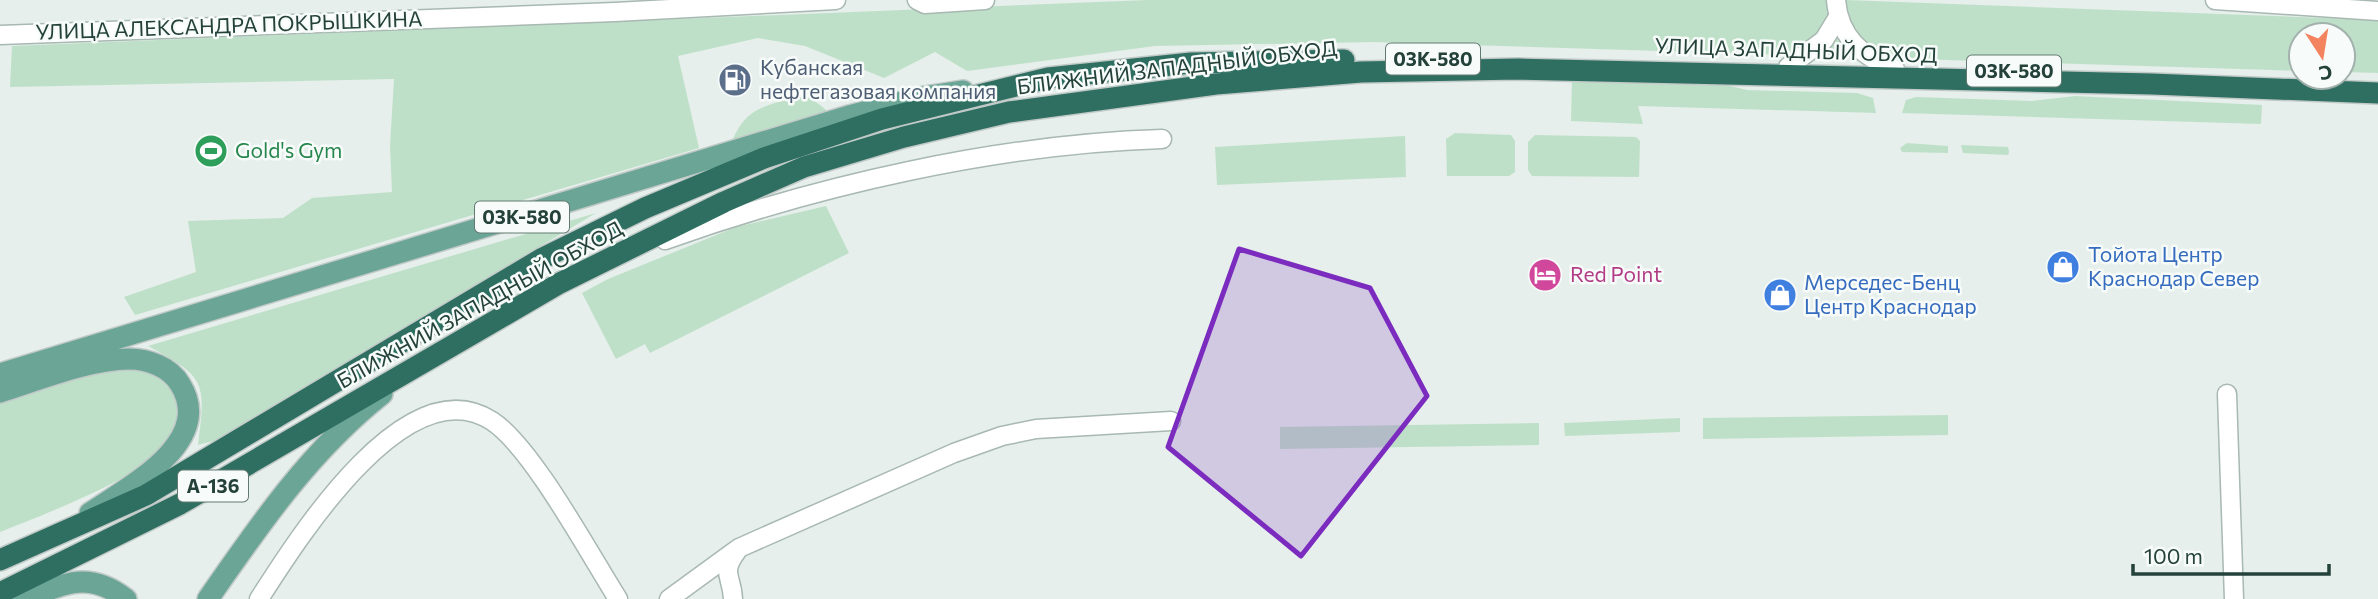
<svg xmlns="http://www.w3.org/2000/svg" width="2378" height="599" viewBox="0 0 2378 599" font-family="Commissioner,sans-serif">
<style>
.green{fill:#bfe0c8}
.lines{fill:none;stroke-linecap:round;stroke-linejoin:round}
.minor-casing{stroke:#a8b8b2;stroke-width:21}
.major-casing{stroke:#c2cac8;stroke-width:24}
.highway-casing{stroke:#c2cac8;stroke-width:24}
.minor{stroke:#fff;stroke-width:18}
.major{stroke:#6aa596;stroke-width:21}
.highway{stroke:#2f6f62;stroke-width:21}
.marked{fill:#7b2cbf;fill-opacity:0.2;stroke:#7b2cbf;stroke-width:5;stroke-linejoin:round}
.labels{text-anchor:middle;stroke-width:5;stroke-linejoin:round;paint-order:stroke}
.shield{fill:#f7fbf9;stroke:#637a73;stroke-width:2}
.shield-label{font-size:19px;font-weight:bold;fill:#24423a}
.street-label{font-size:21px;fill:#24423a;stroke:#f7fbf9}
.service-label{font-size:21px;fill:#4e5e75;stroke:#f7fbf9;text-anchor:start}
.leisure-label{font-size:21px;fill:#27864d;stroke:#f7fbf9;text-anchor:start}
.shop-label{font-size:21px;fill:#366cbe;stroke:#f7fbf9;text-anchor:start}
.hotel-label{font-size:21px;fill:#b23c85;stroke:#f7fbf9;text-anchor:start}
</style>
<rect width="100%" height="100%" fill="#e6efeb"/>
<g class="green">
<polygon points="1148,0 1846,0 2378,20 2378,73 2343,72 2343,35 2301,35 2301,71 1372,42 1155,46 967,71 935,52 884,78 805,46 758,38 678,56 699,148 135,315 124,297 196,272 188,221 283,218 312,198 392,192 390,146 394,79 10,87 12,46"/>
<polygon points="1572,80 1718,83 1747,90 1857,93 1873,98 1876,113 1638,106 1643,124 1571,121"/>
<polygon points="2075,96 2262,105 2261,124 1902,113 1906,100 1916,97 2032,101"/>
<path d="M801,97L811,98L830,113L731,144C745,107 765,105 801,97Z"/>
<polygon points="1455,133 1511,135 1515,141 1515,172 1509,176 1447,176 1446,139"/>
<polygon points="1535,135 1636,137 1640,141 1639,177 1532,176 1528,170 1528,142"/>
<polygon points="1405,136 1406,177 1217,185 1215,147"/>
<polygon points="1907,143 1948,146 1948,153 1902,152 1900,148"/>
<polygon points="1961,145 2008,147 2009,152 2008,155 1963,153"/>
<polygon points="826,206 849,253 650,353 645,344 616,359 582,293 608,279 736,227"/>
<path d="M596,213L214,441L198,445C206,382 206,377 148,346Z"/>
<path d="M128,367L146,370L173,386C176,402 180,426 172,440C153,473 38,517 0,532V402L102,371Z"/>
<polygon points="1948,415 1948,435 1703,439 1703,418"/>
<polygon points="1680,418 1680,432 1565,436 1564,423"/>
<polygon points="1539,423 1539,445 1280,449 1280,427"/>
</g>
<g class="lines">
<defs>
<g id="minor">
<polyline points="917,0 925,4 985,0"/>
<path d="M1836,0C1839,37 1862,57 1895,69"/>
<polyline points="2215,0 2378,11"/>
<polyline points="0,35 615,12 836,0"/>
<polyline points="1788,67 1824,40 1838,17"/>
<path d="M665,240C819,185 999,144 1162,139"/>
<polyline points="2227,394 2234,599"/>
<path d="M259,599C297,540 406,365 492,421C532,447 590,555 618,599"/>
<polyline points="669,599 739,548 954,453 1002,436 1036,429 1171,421"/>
<path d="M733,599C732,575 720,574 737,551"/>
</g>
<g id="major">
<polyline points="0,374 849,116 918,98 963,91"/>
<path d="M0,392C38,380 90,359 129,359C148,359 170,367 180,384C216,442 128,487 90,513"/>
<path d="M23,599C64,585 87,569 126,599"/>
<path d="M208,599C260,524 310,451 382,394"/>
</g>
<g id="highway">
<polyline points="0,560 146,495 541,259 645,208 764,158 882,119 1048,78 1191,63 1344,60"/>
<polyline points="0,593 180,504 560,283 724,202 804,167 904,137 1009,112 1216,84 1361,72 1518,69 2152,84 2378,93"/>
</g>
</defs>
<use href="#minor" class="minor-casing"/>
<use href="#major" class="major-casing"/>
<use href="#highway" class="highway-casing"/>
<use href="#minor" class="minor"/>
<use href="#major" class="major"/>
<use href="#highway" class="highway"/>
</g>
<path class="marked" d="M1239,249L1370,288L1427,396L1301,556L1168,447Z"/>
<defs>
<symbol id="fuel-disc" viewBox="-11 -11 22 22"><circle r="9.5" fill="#5c6f8a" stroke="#f7fbf9"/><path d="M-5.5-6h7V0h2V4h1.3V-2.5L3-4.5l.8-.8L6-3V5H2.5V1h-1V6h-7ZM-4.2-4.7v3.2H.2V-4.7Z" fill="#fff"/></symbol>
<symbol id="stadium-disc" viewBox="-11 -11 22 22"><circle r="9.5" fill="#2e9e5b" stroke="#f7fbf9"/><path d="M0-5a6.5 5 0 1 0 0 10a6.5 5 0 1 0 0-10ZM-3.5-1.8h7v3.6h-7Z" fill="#fff"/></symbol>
<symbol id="shop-disc" viewBox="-11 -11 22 22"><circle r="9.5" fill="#3f7fe0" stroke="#f7fbf9"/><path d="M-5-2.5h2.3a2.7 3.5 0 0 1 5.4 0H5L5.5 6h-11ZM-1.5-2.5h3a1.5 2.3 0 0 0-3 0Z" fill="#fff"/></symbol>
<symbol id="hotel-disc" viewBox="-11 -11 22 22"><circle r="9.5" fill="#d1479c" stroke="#f7fbf9"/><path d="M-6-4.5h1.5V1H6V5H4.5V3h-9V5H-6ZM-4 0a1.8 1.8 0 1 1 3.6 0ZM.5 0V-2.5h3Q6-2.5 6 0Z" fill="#fff"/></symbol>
</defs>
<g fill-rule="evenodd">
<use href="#fuel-disc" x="716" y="61" width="38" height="38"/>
<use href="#stadium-disc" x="192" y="132" width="38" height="38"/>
<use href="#shop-disc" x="2044" y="248" width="38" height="38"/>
<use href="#hotel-disc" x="1526" y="256" width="38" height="38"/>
<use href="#shop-disc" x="1761" y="276" width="38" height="38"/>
</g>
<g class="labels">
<g class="shield">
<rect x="1386" y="43.5" width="94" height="31" rx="5"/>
<rect x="1967" y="55.5" width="94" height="31" rx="5"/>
<rect x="475" y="201.5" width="94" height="31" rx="5"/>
<rect x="178" y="470.5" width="70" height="31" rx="5"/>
</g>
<g class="shield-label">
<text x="1433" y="66">03К-580</text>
<text x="2014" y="78">03К-580</text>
<text x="522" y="224">03К-580</text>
<text x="213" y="493">А-136</text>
</g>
<g class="street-label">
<text transform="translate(229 26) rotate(-2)" y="7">УЛИЦА АЛЕКСАНДРА ПОКРЫШКИНА</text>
<text transform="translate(1796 51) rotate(2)" y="7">УЛИЦА ЗАПАДНЫЙ ОБХОД</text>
<text transform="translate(1177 68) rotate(-7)" y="7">БЛИЖНИЙ ЗАПАДНЫЙ ОБХОД</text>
<text transform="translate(480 305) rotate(-29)" y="7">БЛИЖНИЙ ЗАПАДНЫЙ ОБХОД</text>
</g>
<g class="service-label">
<text x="760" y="75">Кубанская<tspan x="760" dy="24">нефтегазовая компания</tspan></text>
</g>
<g class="leisure-label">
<text x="235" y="158">Gold's Gym</text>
</g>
<g class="shop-label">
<text x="2088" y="262">Тойота Центр<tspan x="2088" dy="24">Краснодар Север</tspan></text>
<text x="1804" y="290">Мерседес-Бенц<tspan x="1804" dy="24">Центр Краснодар</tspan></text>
</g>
<g class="hotel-label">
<text x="1570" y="282">Red Point</text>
</g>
</g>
<g transform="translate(2322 56) rotate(168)"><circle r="33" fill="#f7fbf9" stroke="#a3b1ad" stroke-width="2"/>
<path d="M0-5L12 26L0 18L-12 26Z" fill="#f4845f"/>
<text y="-10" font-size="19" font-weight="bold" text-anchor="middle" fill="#24423a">С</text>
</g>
<path d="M2133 564v10h196v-10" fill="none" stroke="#24423a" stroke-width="3.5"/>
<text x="2144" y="564" font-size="21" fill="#24423a" stroke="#f7fbf9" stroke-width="5" paint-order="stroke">100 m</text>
</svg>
